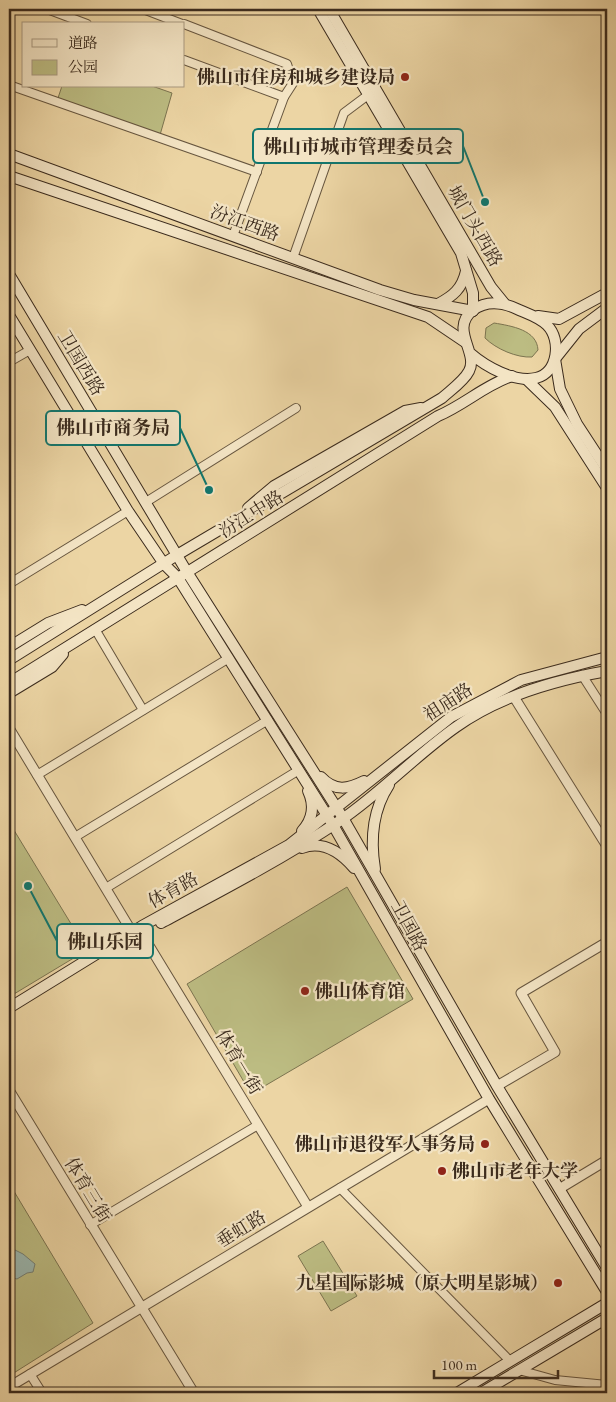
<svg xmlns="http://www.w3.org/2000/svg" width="616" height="1402" viewBox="0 0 616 1402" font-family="'EB Garamond','Noto Serif SC',serif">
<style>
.green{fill:#bcbc82;stroke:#7c7450}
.water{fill:#9bb7af;stroke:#757f75}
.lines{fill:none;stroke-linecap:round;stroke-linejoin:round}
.minor-casing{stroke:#67563f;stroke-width:10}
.tertiary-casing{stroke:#67563f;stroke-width:11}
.secondary-casing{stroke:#3b2b1d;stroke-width:12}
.minor{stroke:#f3e4c4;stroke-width:8}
.tertiary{stroke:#f3e4c4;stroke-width:9}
.secondary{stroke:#f3e4c4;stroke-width:10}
.poi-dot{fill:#8f2418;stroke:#f3e4c4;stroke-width:2}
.labels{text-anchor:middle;stroke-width:4.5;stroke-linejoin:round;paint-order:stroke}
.poi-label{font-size:18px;font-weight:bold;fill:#3b2b1d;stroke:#f3e4c4;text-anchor:end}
.street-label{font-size:18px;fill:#3b2b1d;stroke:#f3e4c4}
.leader{fill:none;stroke:#0f766e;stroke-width:2}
.callout-dot{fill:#0f766e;stroke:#f3e4c4;stroke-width:2}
.callout{fill:#f3e4c4;stroke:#0f766e;stroke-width:2}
.callout-label{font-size:19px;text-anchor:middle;font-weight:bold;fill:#3b2b1d}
</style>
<rect width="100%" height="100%" fill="#ecd5a4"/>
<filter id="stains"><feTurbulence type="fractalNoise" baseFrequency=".004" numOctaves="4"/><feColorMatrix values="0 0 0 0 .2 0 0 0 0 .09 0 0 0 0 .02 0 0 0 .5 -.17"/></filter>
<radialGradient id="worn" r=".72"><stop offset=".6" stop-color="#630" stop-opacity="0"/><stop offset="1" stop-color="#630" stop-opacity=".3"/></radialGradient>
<g class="green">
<polygon points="62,86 152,86 172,93 160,135 58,98"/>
<path d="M494,323C512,326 537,330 538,350L532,357C517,358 496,349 485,338L486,328Z"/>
<polygon points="9,822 87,950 9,997"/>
<polygon points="347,887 413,999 251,1094 187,984"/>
<polygon points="9,1183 93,1323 9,1376"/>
<polygon points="323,1241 357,1296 331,1311 298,1256"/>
</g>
<polygon class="water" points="9,1247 23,1254 35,1264 33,1272 27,1273 17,1279 9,1277"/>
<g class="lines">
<defs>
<g id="minor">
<polyline points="47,9 87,24"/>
<polyline points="143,9 182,24"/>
<polyline points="184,24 287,64 293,83 284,97 233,236"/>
<polyline points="184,60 284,97"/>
<polyline points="9,85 257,172"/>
<polyline points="293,258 344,113 368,95"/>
<polyline points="9,362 30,350"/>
<polyline points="146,502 296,408"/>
<polyline points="9,584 128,511"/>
<polyline points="95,629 143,710"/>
<polyline points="582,675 607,714"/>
<polyline points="37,775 229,658"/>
<polyline points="75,837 268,720"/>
<polyline points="106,888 299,770"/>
<polyline points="340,1188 510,1361"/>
<polyline points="90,1225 258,1125"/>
<polyline points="519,1370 555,1380 607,1385"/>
<polyline points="30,1374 42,1393"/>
</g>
<g id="tertiary">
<polyline points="514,697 607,846"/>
<polyline points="9,728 132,932"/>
<polyline points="142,934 308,1207"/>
<polyline points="497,1086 555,1052 521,993 607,942"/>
<polyline points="9,1090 194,1393"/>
<polyline points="559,1189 607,1160"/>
<polyline points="9,1387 489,1099"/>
</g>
<g id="secondary">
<polyline points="318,9 461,253 473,293 473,311"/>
<polyline points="329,9 491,287 504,303"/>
<polyline points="9,154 380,290 414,300 473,311"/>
<polyline points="9,176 428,317 465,342"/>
<polyline points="9,274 187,572 343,818 497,1086 607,1268"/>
<path d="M438,304C453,296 462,289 466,271"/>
<polyline points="9,315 128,511 164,564 178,578 333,825 489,1099 607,1292"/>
<polyline points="538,316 559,319 607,293"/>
<polyline points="555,359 560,389 577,424 607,470"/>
<polyline points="555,359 579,329 607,308"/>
<polyline points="526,379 555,407 607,488"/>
<polyline points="248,508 274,486 405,411 421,408"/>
<polyline points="9,647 48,623 82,610"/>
<path d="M9,660L177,555L442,398C451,390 464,381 469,371C479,353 449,329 473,310C487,300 502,302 517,309C526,313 539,317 547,325C562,340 558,373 536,378C514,383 485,366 470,353"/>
<path d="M9,683L438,416C464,405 485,385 512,376"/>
<polyline points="9,693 52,667 63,654"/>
<path d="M321,777C335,792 348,789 364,781"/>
<path d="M302,831C313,819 315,806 308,791"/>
<path d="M302,848C323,840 341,853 354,868"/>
<path d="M375,869C370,839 372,811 389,785"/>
<path d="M161,923C223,890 284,858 341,820C382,792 416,755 456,727C499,696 556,680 607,671"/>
<polyline points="9,1008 142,926 289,845 451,717 521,680 607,657"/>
<polyline points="457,1393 607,1303"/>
<polyline points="481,1393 607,1318"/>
</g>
</defs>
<use href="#minor" class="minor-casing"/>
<use href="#tertiary" class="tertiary-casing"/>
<use href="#secondary" class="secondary-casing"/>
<use href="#minor" class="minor"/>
<use href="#tertiary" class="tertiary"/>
<use href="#secondary" class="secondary"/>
</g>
<g class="poi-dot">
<circle cx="405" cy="77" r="5"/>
<circle cx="305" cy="991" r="5"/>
<circle cx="485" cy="1144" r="5"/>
<circle cx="442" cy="1171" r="5"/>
<circle cx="558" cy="1283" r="5"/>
</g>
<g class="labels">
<g class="poi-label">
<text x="395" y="83">佛山市住房和城乡建设局</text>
<text x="315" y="997" text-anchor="start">佛山体育馆</text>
<text x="475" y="1150">佛山市退役军人事务局</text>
<text x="452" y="1177" text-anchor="start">佛山市老年大学</text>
<text x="548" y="1289">九星国际影城（原大明星影城）</text>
</g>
<g class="street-label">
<text transform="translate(245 223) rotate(20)" y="6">汾江西路</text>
<text transform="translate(475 226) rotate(60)" y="6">城门头西路</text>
<text transform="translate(81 363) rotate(59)" y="6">卫国西路</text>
<text transform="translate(251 514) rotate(-32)" y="6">汾江中路</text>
<text transform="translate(448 702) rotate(-33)" y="6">祖庙路</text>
<text transform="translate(173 890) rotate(-29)" y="6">体育路</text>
<text transform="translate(409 926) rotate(61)" y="6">卫国路</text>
<text transform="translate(239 1062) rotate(59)" y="6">体育一街</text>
<text transform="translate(88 1190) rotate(59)" y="6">体育三街</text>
<text transform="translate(241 1229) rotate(-31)" y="6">垂虹路</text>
</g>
</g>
<path class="leader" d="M485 202L463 146M209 490L180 428M28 886L57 941"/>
<g class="callout-dot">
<circle cx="485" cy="202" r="5"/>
<circle cx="209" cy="490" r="5"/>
<circle cx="28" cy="886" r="5"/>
</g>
<g class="callout">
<rect x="253" y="129" width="210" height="34" rx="5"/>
<rect x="46" y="411" width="134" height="34" rx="5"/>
<rect x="57" y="924" width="96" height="34" rx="5"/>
</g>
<g class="callout-label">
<text x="358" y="153">佛山市城市管理委员会</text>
<text x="113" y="434">佛山市商务局</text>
<text x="105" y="948">佛山乐园</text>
</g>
<rect width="616" height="1402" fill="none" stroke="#ecd5a4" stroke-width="30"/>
<rect x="10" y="10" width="596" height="1382" fill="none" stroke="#3b2b1d" stroke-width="2.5"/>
<rect x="15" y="15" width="586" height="1372" fill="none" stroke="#3b2b1d"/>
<rect x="22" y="22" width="162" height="65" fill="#f3e4c4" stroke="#a99a81"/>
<rect x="32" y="39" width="25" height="8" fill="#f3e4c4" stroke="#a99a81"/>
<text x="68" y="48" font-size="15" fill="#3b2b1d">道路</text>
<rect x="32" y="60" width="25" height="15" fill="#bcbc82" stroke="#a99a81"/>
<text x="68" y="72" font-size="15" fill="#3b2b1d">公园</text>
<path d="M434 1370v8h124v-8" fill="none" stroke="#3b2b1d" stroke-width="2.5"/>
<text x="441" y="1370" font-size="15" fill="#3b2b1d" stroke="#f3e4c4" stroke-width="4" paint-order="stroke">100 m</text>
<rect width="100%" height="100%" filter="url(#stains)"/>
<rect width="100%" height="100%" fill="url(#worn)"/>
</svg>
